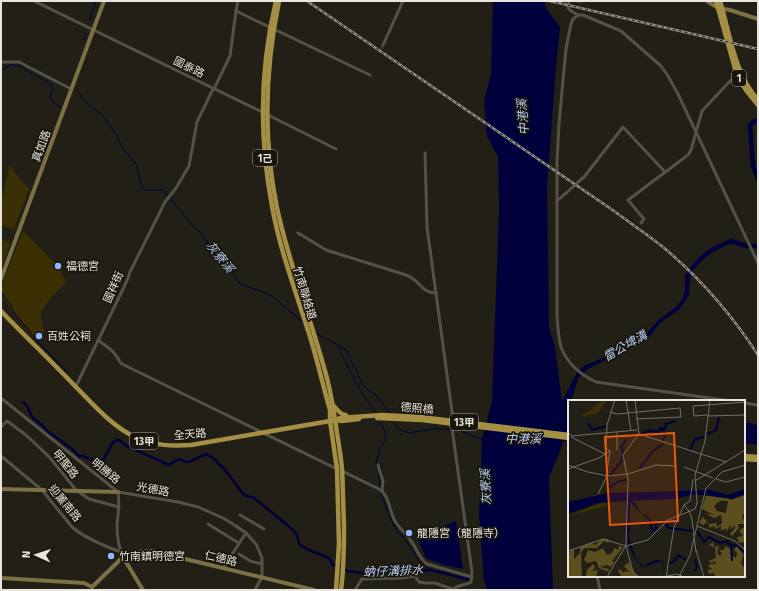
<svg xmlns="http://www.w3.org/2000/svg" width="759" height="591" viewBox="0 0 759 591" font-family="'Fira Sans','Noto Sans TC',sans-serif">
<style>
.green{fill:#3b2f04}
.water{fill:#00003d}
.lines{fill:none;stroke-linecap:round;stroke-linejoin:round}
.stream{stroke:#00003d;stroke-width:1}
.canal{stroke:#00003d;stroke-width:2.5}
.river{stroke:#00003d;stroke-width:4.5}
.street-tunnel{stroke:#403e34;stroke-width:3;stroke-dasharray:3 1.5;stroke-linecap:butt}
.street{stroke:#545146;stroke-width:3}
.secondary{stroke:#7c7045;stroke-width:4}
.primary{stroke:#a48f44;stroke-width:4.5}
.rail-casing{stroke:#929087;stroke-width:2.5}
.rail{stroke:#19160d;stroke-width:1;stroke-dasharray:3;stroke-linecap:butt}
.poi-dot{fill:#90b8fd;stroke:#19160d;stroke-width:1.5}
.labels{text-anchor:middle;stroke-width:3.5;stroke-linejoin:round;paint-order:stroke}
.shield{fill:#19160d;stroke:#a9a79f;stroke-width:1}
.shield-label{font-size:10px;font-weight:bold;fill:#e7e5de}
.street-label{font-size:11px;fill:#e7e5de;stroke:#19160d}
.poi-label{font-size:11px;fill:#e7e5de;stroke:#19160d;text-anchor:start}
.water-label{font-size:12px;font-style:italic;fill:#b5cbf1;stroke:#19160d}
.inset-river{fill:none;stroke:#00003d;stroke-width:2}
.inset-road{fill:none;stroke:#716f66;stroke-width:1}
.view{fill:#e8590c;fill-opacity:0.15;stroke:#e8590c;stroke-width:2}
.inset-edge{fill:none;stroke:#e7e5de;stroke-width:2}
</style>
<rect width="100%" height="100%" fill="#222016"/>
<g class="green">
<polygon points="10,165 15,173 29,189 14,229 1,226 1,201"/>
<path d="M23,231L59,267L66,283C58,291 39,306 41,319C41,323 43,327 44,331C43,335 40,337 36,338L33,335H31C23,325 1,299 1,287Z"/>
<polygon points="1,239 11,242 1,269"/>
</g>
<g class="water">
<polygon points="493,1 544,1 546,8 560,27 555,79 547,187 549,328 555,347 562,401 577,373 584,366 610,355 643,337 660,319 677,306 683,298 685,290 685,275 688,272 690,275 689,295 680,309 660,323 648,338 586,370 578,379 571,401 569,401 569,437 562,443 561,449 549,477 553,590 487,590 484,580 479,515 482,439 492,401 499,210 498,157 487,136 484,101 491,75"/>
<polygon points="744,422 758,425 758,445 744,443"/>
<polygon points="456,521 463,569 443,565 426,558 417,537"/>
</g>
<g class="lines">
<g class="stream">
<polyline points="90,20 96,1"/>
<polyline points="84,40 86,34"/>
<polyline points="1,71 6,67 11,65 22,66 27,71 51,84 52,90 50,97 54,103 61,108"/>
<polyline points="77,90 86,102 104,117 117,136 123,149 136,164 142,188 145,190 163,190 172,200 188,221 202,234 214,254 227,263 240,284 266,293 273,297 303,322"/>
<polyline points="1,292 10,304 15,314 32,334"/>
<path d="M316,333C321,337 328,339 334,343C338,345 341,348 346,350L365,388L375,394L390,413"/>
<polyline points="37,341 68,373"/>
<polyline points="338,347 361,392 375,412"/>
<polyline points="378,422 382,425 385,432 386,440 380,448 376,463 379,474 380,488"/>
<polyline points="394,422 400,430 409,433 432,429 450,429"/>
<polyline points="460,431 482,439"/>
<polyline points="380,491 392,522 397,530 406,540 420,563 431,570"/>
</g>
<g class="canal">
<path d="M23,402C29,405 29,413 33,418C38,423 44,425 47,431L71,448L79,456H83L96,462H101L104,459L113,442L116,440H119L127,446L169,465C173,463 175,460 180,459L186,462H189L206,454L213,458L225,470L244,495L254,498L291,528L297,535L299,544L307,549L329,558L333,565L337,566"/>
<polyline points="344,569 347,571 362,573 431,570 470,580"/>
</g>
<g class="river">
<polyline points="758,122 754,121 750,126 753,166 758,179"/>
<path d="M688,279C688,269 706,253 714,249C720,246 726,243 731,241L746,246H758"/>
</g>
<polyline class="street-tunnel" points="380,53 383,45"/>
<g class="street">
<polyline points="34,1 262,112 336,149"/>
<polyline points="569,1 568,8 571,11 578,15"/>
<polyline points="578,1 582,1"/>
<polyline points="236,11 370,75"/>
<polyline points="383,45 403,1"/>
<polyline points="1,62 19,62 71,89"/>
<polyline points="214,89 230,56 236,11 238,1"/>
<path d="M425,153L427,227L453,419L452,428L472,572L471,582C465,586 459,584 454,589"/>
<polyline points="577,183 584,177 623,127 665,172"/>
<polyline points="557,201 574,186"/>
<polyline points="641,223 644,219 628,200 688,155 691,150 702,111 730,81 741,75"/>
<path d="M298,233L326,250L403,274C406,275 409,276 412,278C421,284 423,293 436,293"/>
<path d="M98,340C106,346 116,352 120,362L122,364L337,469"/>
<polyline points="76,386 125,285 128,278 130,272 165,202 176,188 189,166 197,122 213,89"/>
<path d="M1,398L118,492C120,503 118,514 117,525C117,535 119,548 123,557"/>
<path d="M731,401L596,382C581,375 567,363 561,347C558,337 558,326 557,315V162L559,124L563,80L566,49L571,24L573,19L578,15H583L621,31L661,66L668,76L678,94L758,263"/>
<polyline points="744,403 758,405"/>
<polyline points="1,427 7,421 26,435 43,451 51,459 76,490 89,499 119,507"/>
<path d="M1,456L42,490L72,527C86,539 104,546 121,552"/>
<polyline points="378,465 379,469 383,481 382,491"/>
<path d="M342,470L344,472L379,489C389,495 389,509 394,519C398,528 406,533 411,541C417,549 419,558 427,564L472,577"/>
<polyline points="118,492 178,502 198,507 223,518 236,526 246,533 256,544 262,558 262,577 255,590"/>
<polyline points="240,515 264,529"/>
<polyline points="208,524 237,542"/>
<polyline points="239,554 250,561 262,564"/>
<polyline points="224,568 225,565 246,533"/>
<polyline points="597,576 600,590"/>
<polyline points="355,590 362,579 401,578 415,576 419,582 426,583 435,583 455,590"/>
</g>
<g class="secondary">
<polyline points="707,1 718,8 730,10 758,19"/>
<polyline points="1,279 104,1"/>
<polyline points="1,489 118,492"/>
<polyline points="123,557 143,590"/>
<polyline points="1,578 84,583 92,587 123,557 137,552 152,551 314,590"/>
</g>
<g class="primary">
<path d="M276,1C260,68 259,138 272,206C280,251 297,295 311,340C318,363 323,386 330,410V421L337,469L339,544L336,590"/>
<path d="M279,1C265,69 263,140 277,208C289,264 310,316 325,371C331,391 334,412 337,433C339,445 341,457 342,469C343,487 343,505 344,524C344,545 344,568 341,590"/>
<polyline points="716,1 737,76 746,90 758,105"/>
<path d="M720,1C730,34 734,73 758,100"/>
<path d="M1,311C25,336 50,360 74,385C93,404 112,427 137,438C155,446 173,446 191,445L330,421L335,420L340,418L382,415L420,417L569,435"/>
<path d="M334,406C337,410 341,415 346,415"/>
<polyline points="377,418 422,420 569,438"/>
<polyline points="335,420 342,421 359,419"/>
<polyline points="744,456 758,457"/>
<polyline points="744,459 758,460"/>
</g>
<defs>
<g id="rail">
<path d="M307,1L614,211C630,223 647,234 663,247C700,278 732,315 758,355"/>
<polyline points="550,1 758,49"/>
</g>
</defs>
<use href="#rail" class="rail-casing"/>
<use href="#rail" class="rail"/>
</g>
<g class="poi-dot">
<circle cx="58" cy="266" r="4"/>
<circle cx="39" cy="336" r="4"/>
<circle cx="409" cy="533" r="4"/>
<circle cx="111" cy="556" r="4"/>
</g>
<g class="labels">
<g class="shield">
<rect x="732" y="70" width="14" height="16" rx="3"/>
<rect x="253" y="150" width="24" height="16" rx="3"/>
<rect x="450" y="414" width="28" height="16" rx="3"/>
<rect x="130" y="433" width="28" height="16" rx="3"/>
</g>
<g class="shield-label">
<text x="739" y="82">1</text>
<text x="265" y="162">1己</text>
<text x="464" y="426">13甲</text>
<text x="144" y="445">13甲</text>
</g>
<g class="street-label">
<text transform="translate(189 67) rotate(26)" y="4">國泰路</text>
<text transform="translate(41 146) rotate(-70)" y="4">真如路</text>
<text transform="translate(113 287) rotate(-66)" y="4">國祥街</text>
<text transform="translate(305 293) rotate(73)" y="4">竹南聯絡道</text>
<text transform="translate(417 408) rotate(5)" y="4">德照橋</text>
<text transform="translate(190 434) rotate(-5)" y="4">全天路</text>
<text transform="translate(66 464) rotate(51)" y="4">明聖路</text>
<text transform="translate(106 471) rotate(39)" y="4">明勝路</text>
<text transform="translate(153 489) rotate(10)" y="4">光德路</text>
<text transform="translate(65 503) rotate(50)" y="4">迎薰南路</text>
<text transform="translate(221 558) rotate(13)" y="4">仁德路</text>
</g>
<g class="poi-label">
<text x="66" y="270">福德宮</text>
<text x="47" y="340">百姓公祠</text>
<text x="417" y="537">龍隱宮（龍隱寺）</text>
<text x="119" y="560">竹南鎮明德宮</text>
</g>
<g class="water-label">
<text transform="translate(523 117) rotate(-94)" y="4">中港溪</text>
<text transform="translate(220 257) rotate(51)" y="4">灰寮溪</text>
<text transform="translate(625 346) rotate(-30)" y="4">雷公埤溝</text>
<text x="523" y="443">中港溪</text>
<text transform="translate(486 487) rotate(-93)" y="4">灰寮溪</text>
<text transform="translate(393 571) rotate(-2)" y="4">蚋仔溝排水</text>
</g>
</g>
<g transform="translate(568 400)">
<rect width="177" height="177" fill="#222016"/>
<path d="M36,0H38L30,14L13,16ZM37,102L39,106L0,116L24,106Z" fill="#3b2f04"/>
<path d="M138,95L156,96L163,100L177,95V117L176,114L174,116L177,122V142L171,143L169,137L175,136L171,131L176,127V124H170L171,128L164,136L162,134L167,128V125L163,129L162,125L159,132V129L153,130V125L149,129L145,126L142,128L139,122L135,125L131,122L135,117L141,124L149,123L148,127L154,123L153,115L146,118L136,113L146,115L134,109ZM151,101H160L158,113L149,111L146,106L150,102L153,103ZM34,139H40L41,143L36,141L29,148H17L13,152L14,177H0V152L6,149V159L12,153V147L24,143L27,145ZM145,142L146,147L151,146L149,153L152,156L154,153L151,150H156L157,146L163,149L164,155L168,158L169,153L166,150L169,146L174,149L176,153L173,163L176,168L177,157V177H147L146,173L141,174L139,170L144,169L140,166L142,164H147L148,161L144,163L140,161L148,158L147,148L141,145ZM51,146L55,147L44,161L46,162L43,167L39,165L32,167L41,169V172L31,168L28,161L19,163L16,160L20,150L27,152L35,148L39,155L44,153L47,148L50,150ZM61,162L63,168L70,177H54L50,171L52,169L56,174L55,171L61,172L56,166ZM25,164L27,167L24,171L30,170L28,177H18L19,170Z" fill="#5c4e1d" fill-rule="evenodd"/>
<path d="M177,89V94L164,99L127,94L106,99L63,101L67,103L74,114L78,115L74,114L62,102L61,139L68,159L75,166L88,160L95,161L94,177V161L74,167L66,157L60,144L58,101L31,103L0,114V102L41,93L142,90L160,95Z" fill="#00003d"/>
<path class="inset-river" d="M20,23L24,30L38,26M93,28L98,35L94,41M74,34L82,30L90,32L93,28L97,29L98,24L107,21M139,34L148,30L151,17M122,50L127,39L136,37M72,68L85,51L95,44M42,87L51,81L59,80M41,91V77L54,60L55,50L53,47L59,39M76,115L82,120L84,131L88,129V123L95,121L101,128L126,131M129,131L136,142L141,137L152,143L160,141V144L170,146L177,154M127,159L129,167L127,171M164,161L163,147L165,145M101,163L106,162L110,155L118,160"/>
<path class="inset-road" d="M58,0L63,31M42,12L49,14L112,8L113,17M126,16L139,15M126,16L125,6L177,2M139,16L177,15M68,19L113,17M49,32V50M0,33L4,36L69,30M71,34L158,62M3,37L37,54M42,51L38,48L39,25L47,0M0,65L20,72L40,76L60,74L88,65L108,66M116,67L145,78M0,69L31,58L42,51M125,79L122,101L116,105L121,111L124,119L128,152M148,79L158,82L177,77M127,81L177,50M30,94L38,78L42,51M129,126L167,141L177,150M58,146L65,172L71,177M128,150L136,177M0,151L35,139L58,146L80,140L100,120L127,109L129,103L127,75L137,41L142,0M53,154L58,145L60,80L55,55L71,34L67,0M99,176L109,174L116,177M39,177L53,153M98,177L106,127L116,105M111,177L122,155L138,88L154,72L177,65"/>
<path class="view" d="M106,33L110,121L42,125L37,37Z"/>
<rect width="177" height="177" class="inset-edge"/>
</g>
<rect width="759" height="591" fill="none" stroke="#e7e5de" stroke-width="4"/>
<g transform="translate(36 555) rotate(273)" stroke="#19160d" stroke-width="3" paint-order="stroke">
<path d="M0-3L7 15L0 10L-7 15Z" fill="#e7e5de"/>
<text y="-6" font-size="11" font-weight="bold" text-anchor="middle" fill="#e7e5de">N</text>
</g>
</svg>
